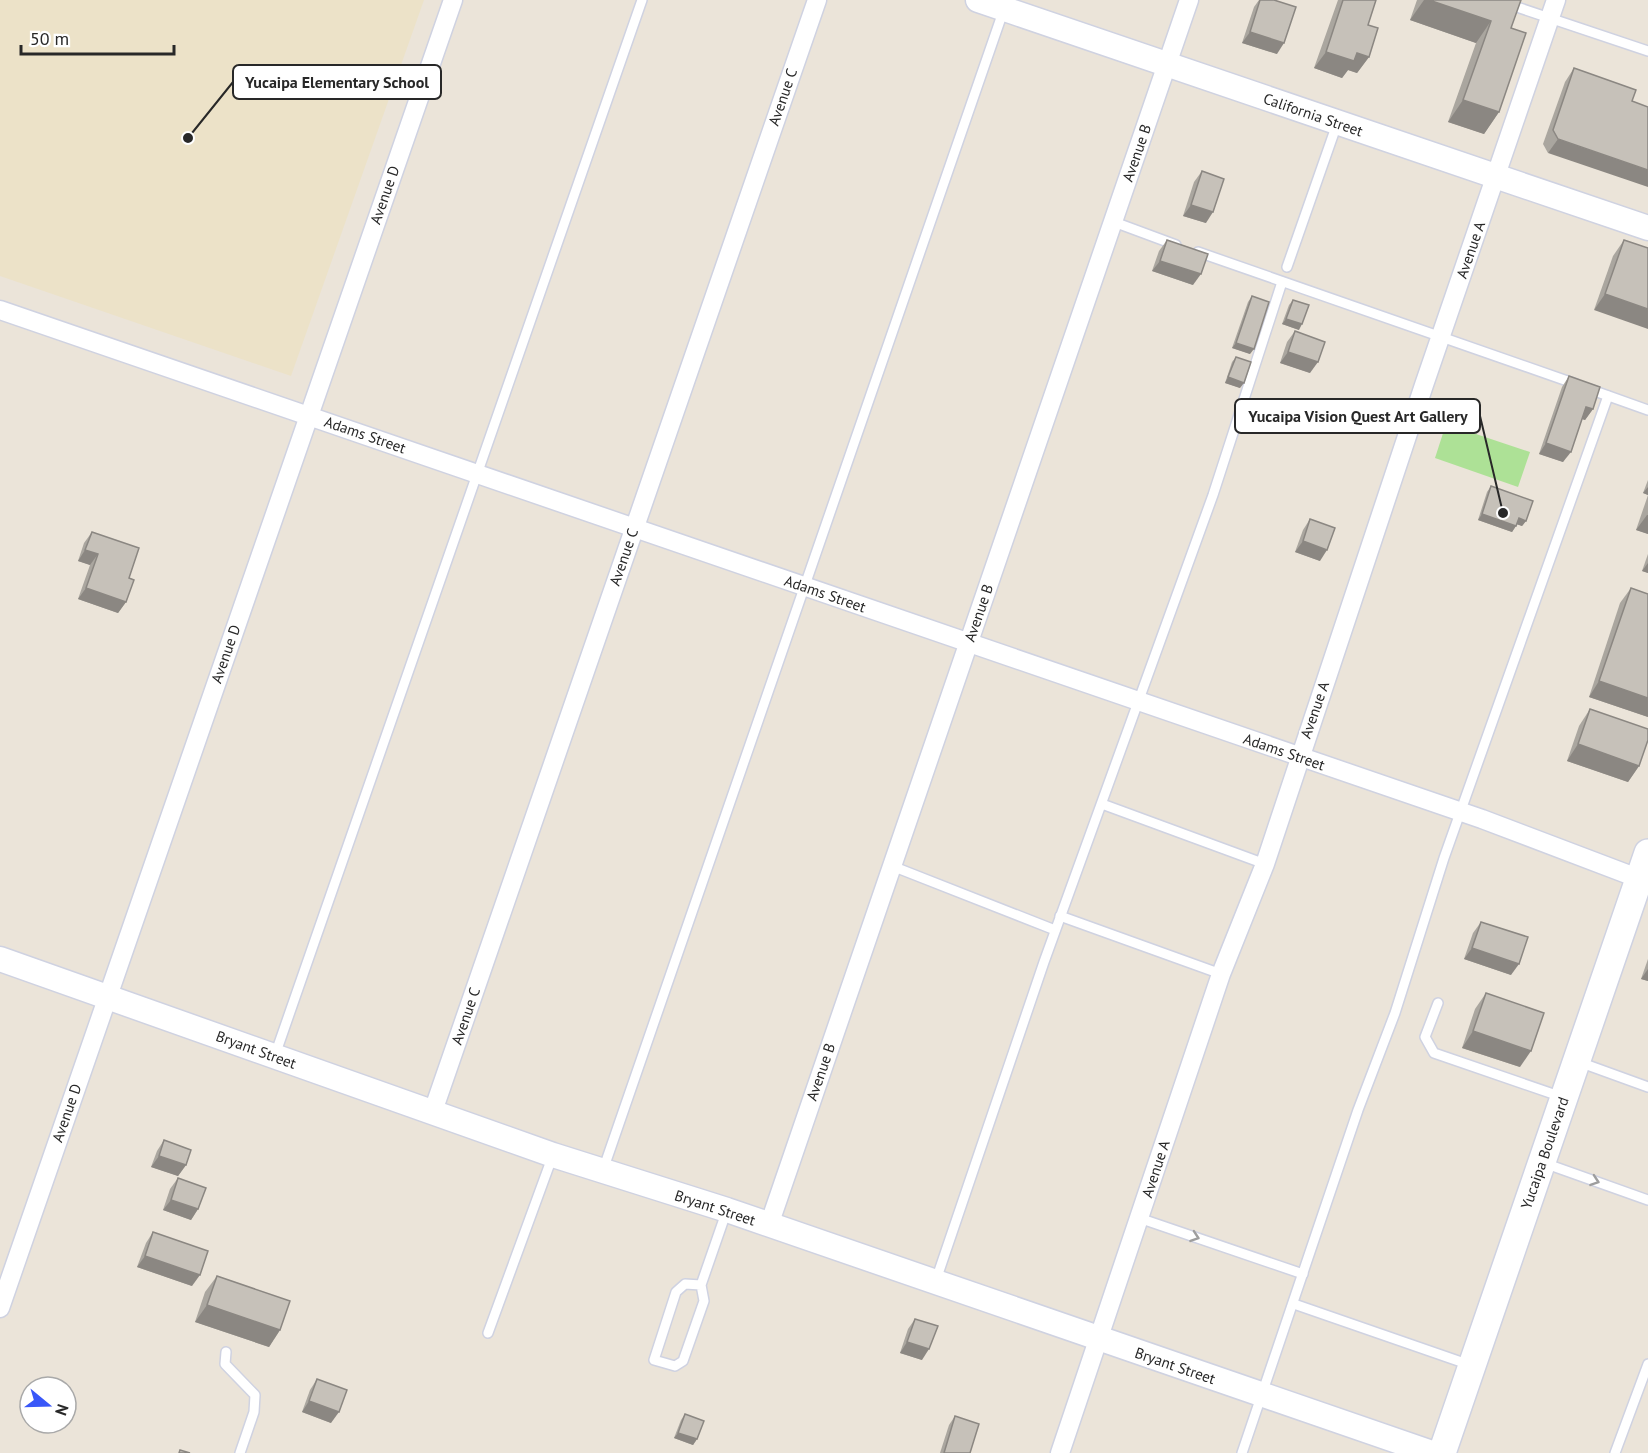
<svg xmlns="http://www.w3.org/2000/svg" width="1648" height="1453" viewBox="0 0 1648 1453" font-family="'PT Sans',sans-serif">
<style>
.education{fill:#ece2c8}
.green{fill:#ade196}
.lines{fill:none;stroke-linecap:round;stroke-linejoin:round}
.service-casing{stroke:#cfd2e1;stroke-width:12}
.minor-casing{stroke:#cfd2e1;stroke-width:21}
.tertiary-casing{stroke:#cfd2e1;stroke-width:27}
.secondary-casing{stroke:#cfd2e1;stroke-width:30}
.service{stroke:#fff;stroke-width:9}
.minor{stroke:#fff;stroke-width:18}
.tertiary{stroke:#fff;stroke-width:24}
.secondary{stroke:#fff;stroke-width:27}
.wall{fill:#aaa69f}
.shaded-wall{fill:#8b8782}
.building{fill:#c6c1b9;stroke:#8b8782;stroke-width:1.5}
.oneway{stroke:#9e9e9e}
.labels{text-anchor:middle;stroke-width:4.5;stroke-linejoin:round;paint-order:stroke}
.street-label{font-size:15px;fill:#282828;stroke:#fff}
.leader{fill:none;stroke:#282828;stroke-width:2}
.callout-dot{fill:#282828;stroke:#fff;stroke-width:2}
.callout{fill:#fff;stroke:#282828;stroke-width:2}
.callout-label{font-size:16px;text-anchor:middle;font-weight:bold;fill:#282828}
</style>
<rect width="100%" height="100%" fill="#ebe4d9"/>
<polygon class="education" points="0,0 424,0 291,376 0,276"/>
<polygon class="green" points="1446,424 1530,452 1518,487 1435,458"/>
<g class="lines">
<defs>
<g id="service">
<polyline points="1496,0 1648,51"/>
<polyline points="1114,222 1176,245"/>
<polyline points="1198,252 1576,384"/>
<polyline points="1287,267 1337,124"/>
<polyline points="1589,389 1648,410"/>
<polyline points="1102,804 1265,864"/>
<polyline points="892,866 1055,930"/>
<polyline points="1060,916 1221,974"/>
<polyline points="1438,1003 1425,1037 1434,1053 1562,1097"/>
<polyline points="275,1055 642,0"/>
<polyline points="1579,1062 1648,1087"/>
<polyline points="1544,1163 1648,1200"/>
<polyline points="603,1170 1004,9"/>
<polyline points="1139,1218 1303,1274"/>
<polyline points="936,1280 1044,962 1213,495 1282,282"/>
<polyline points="701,1285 685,1284 676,1292 654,1360 675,1366 683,1361 704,1301 701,1285 727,1210"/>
<polyline points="1294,1304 1470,1365"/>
<polyline points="488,1333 553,1155"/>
<polyline points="226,1352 225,1364 255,1395 254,1412 240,1453"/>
<polyline points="1242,1453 1358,1110 1395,1013 1444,858 1608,396"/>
<polyline points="1615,1453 1648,1364"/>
</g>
<g id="minor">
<polyline points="0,310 1482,819 1648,882"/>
<polyline points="432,1114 817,0"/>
<polyline points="769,1225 1189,0"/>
<polyline points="0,1308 453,0"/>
<polyline points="1060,1453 1221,974 1265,864 1424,385 1556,0"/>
</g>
<g id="tertiary">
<polyline points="978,0 1648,228"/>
<polyline points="0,959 553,1155 727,1210 1432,1453"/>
</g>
<polyline id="secondary" points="1442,1453 1648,853"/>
</defs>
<use href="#service" class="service-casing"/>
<use href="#minor" class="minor-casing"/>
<use href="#tertiary" class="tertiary-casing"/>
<use href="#secondary" class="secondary-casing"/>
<use href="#service" class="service"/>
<use href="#minor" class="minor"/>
<use href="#tertiary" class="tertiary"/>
<use href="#secondary" class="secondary"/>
</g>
<g class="wall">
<polygon points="1259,0 1274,0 1277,54 1242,43 1254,7"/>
<polygon points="1338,0 1376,0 1368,25 1369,57 1357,73 1348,70 1342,78 1314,68"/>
<polygon points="1417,0 1521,0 1511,28 1499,112 1484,134 1448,122 1476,43 1410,20"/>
<polygon points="1574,68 1636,90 1548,153 1543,144 1565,82"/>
<polygon points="1202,171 1206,223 1183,216 1194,182"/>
<polygon points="1167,240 1193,285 1152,271 1159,251"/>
<polygon points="1624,240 1648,248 1594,310 1613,256"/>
<polygon points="1252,296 1250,354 1232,348 1248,302"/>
<polygon points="1293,300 1299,330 1282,324 1289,305"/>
<polygon points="1295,331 1310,373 1280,363 1287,342"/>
<polygon points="1236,357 1240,388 1225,383 1232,362"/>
<polygon points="1569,376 1593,409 1585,420 1582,419 1563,462 1539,454 1562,387"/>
<polygon points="1648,480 1648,495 1643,493"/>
<polygon points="1491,486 1526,521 1522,526 1517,524 1512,532 1478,520 1487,492"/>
<polygon points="1648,495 1648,534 1636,530"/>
<polygon points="1310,519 1320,561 1295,552 1303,530"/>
<polygon points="92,532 129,578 126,602 118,613 78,599 90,565 78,561 84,543"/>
<polygon points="1648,554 1648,573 1642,571"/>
<polygon points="1631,588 1648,717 1589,697 1620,603"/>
<polygon points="1590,709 1639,766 1628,782 1567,761 1579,726"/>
<polygon points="1481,922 1511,975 1464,959 1473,933"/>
<polygon points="1648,959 1648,981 1641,979"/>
<polygon points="1486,993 1520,1067 1462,1048 1475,1009"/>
<polygon points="164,1140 186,1165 178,1176 151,1167 157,1151"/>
<polygon points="178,1178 198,1209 191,1220 163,1210 170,1189"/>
<polygon points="153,1232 192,1286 137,1267 146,1243"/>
<polygon points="217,1276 280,1330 269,1347 195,1322 205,1292"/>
<polygon points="915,1319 922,1360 900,1353 908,1329"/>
<polygon points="317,1379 331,1423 302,1412 310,1390"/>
<polygon points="685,1414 697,1439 693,1445 674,1438 681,1420"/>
<polygon points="955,1416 970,1453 940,1453 949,1425"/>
</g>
<g class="shaded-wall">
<polygon points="1424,0 1429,0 1491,21 1476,43 1410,20"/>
<polygon points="1250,32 1284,43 1277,54 1242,43"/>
<polygon points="1326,52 1357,53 1369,57 1357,73 1348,70 1342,78 1314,68"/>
<polygon points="1463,100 1499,112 1484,134 1448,122"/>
<polygon points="1558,139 1648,170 1648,187 1548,153"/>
<polygon points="1191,205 1213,212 1206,223 1183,216"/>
<polygon points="1160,261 1201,274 1193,285 1152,271"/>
<polygon points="1605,294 1648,309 1648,329 1594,310"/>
<polygon points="1286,319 1302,324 1299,330 1282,324"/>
<polygon points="1236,343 1254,349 1250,354 1232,348"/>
<polygon points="1288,352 1318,362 1310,373 1280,363"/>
<polygon points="1228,377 1244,383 1240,388 1225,383"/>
<polygon points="1586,407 1593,409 1585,420 1579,418"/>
<polygon points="1546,443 1571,452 1563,462 1539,454"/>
<polygon points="1648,487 1648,495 1643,493"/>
<polygon points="1482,514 1516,526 1512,532 1478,520"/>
<polygon points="1647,515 1648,515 1648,534 1636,530"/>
<polygon points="1519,518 1526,521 1522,526 1516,524"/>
<polygon points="1303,541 1327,550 1320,561 1295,552"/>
<polygon points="85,550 98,554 90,565 78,561"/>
<polygon points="1648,563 1648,573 1642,571"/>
<polygon points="86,588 126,602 118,613 78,599"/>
<polygon points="1599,681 1648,698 1648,717 1589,697"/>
<polygon points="1578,744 1639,766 1628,782 1567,761"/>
<polygon points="1472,948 1519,964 1511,975 1464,959"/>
<polygon points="1648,969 1648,981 1641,979"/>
<polygon points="1473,1031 1531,1051 1520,1067 1462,1048"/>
<polygon points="159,1156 186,1165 178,1176 151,1167"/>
<polygon points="171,1200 198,1209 191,1220 163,1210"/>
<polygon points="145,1256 200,1275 192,1286 137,1267"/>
<polygon points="207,1305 280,1330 269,1347 195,1322"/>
<polygon points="907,1342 929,1349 922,1360 900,1353"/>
<polygon points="309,1401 339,1412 331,1423 302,1412"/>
<polygon points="678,1433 697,1439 693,1445 674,1438"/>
</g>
<g class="building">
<polygon points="1260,0 1274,0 1296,7 1284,43 1250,32"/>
<polygon points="1343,0 1376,0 1368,25 1378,28 1369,57 1357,53 1354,61 1326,52"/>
<polygon points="1429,0 1521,0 1511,28 1526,33 1499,112 1463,100 1491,21"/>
<polygon points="1574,68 1636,90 1632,101 1648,107 1648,170 1558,139 1553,130"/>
<polygon points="1202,171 1224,179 1213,212 1191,205"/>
<polygon points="1167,240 1208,254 1201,274 1160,261"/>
<polygon points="1624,240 1648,248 1648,309 1605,294"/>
<polygon points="1252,296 1269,302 1254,349 1236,343"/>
<polygon points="1293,300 1309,305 1302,324 1286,319"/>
<polygon points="1295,331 1325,342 1318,362 1288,352"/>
<polygon points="1236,357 1251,362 1244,383 1228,377"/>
<polygon points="1569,376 1600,387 1593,409 1586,407 1571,452 1546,443"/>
<polygon points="1491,486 1533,501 1526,521 1519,518 1516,526 1482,514"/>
<polygon points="1310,519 1335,528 1327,550 1303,541"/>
<polygon points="92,532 139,548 129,578 134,580 126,602 86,588 98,554 85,550"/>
<polygon points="1631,588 1648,594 1648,698 1599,681"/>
<polygon points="1590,709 1648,729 1648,740 1639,766 1578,744"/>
<polygon points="1481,922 1528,937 1519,964 1472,948"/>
<polygon points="1486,993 1544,1013 1531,1051 1473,1031"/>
<polygon points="164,1140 191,1150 186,1165 159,1156"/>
<polygon points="178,1178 206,1188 198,1209 171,1200"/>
<polygon points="153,1232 208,1251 200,1275 145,1256"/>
<polygon points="217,1276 290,1301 280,1330 207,1305"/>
<polygon points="915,1319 938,1326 929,1349 907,1342"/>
<polygon points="317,1379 347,1390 339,1412 309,1401"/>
<polygon points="685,1414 704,1421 697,1439 678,1433"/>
<polygon points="955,1416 979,1424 970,1453 944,1453"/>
<polygon points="180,1450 190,1453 179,1453"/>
</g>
<defs><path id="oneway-chevron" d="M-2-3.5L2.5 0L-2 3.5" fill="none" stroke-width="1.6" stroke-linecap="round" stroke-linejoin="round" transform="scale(1.5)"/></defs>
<g class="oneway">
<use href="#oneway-chevron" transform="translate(1595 1181) rotate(19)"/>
<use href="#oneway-chevron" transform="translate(1195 1237) rotate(19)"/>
</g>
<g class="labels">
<g class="street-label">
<text transform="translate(783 97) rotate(-71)" y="5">Avenue C</text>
<text transform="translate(1313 115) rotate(19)" y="5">California Street</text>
<text transform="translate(1137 153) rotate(-71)" y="5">Avenue B</text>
<text transform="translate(385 195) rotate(-71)" y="5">Avenue D</text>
<text transform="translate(1471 250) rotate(-71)" y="5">Avenue A</text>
<text transform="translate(365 435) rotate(19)" y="5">Adams Street</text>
<text transform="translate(624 557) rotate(-71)" y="5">Avenue C</text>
<text transform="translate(825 594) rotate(19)" y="5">Adams Street</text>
<text transform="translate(979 613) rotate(-71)" y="5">Avenue B</text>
<text transform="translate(226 654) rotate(-71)" y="5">Avenue D</text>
<text transform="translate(1315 710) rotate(-71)" y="5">Avenue A</text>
<text transform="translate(1284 752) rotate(19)" y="5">Adams Street</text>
<text transform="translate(466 1016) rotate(-71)" y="5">Avenue C</text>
<text transform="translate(256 1050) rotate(20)" y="5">Bryant Street</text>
<text transform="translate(821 1072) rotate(-71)" y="5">Avenue B</text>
<text transform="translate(67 1113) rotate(-71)" y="5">Avenue D</text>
<text transform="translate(1545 1153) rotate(-71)" y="5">Yucaipa Boulevard</text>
<text transform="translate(1156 1169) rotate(-72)" y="5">Avenue A</text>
<text transform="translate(715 1208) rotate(18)" y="5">Bryant Street</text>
<text transform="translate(1175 1366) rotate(19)" y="5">Bryant Street</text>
</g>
</g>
<path class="leader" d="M188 138L233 82M1503 513L1480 416"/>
<g class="callout-dot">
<circle cx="188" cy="138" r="6"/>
<circle cx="1503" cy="513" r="6"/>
</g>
<g class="callout">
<rect x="233" y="65" width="208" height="34" rx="6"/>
<rect x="1235" y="399" width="245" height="34" rx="6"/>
</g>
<g class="callout-label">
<text x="337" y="88">Yucaipa Elementary School</text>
<text x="1358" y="422">Yucaipa Vision Quest Art Gallery</text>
</g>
<g transform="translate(48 1405) rotate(109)"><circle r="28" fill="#ffffff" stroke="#a9a9a9" stroke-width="1.5"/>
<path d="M0-4.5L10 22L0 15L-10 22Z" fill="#3957f8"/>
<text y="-9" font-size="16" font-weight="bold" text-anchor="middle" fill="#282828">N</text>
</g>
<path d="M21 45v9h153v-9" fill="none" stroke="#282828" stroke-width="3"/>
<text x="30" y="45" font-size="18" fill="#282828" stroke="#ffffff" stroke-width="4.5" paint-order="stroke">50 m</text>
</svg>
